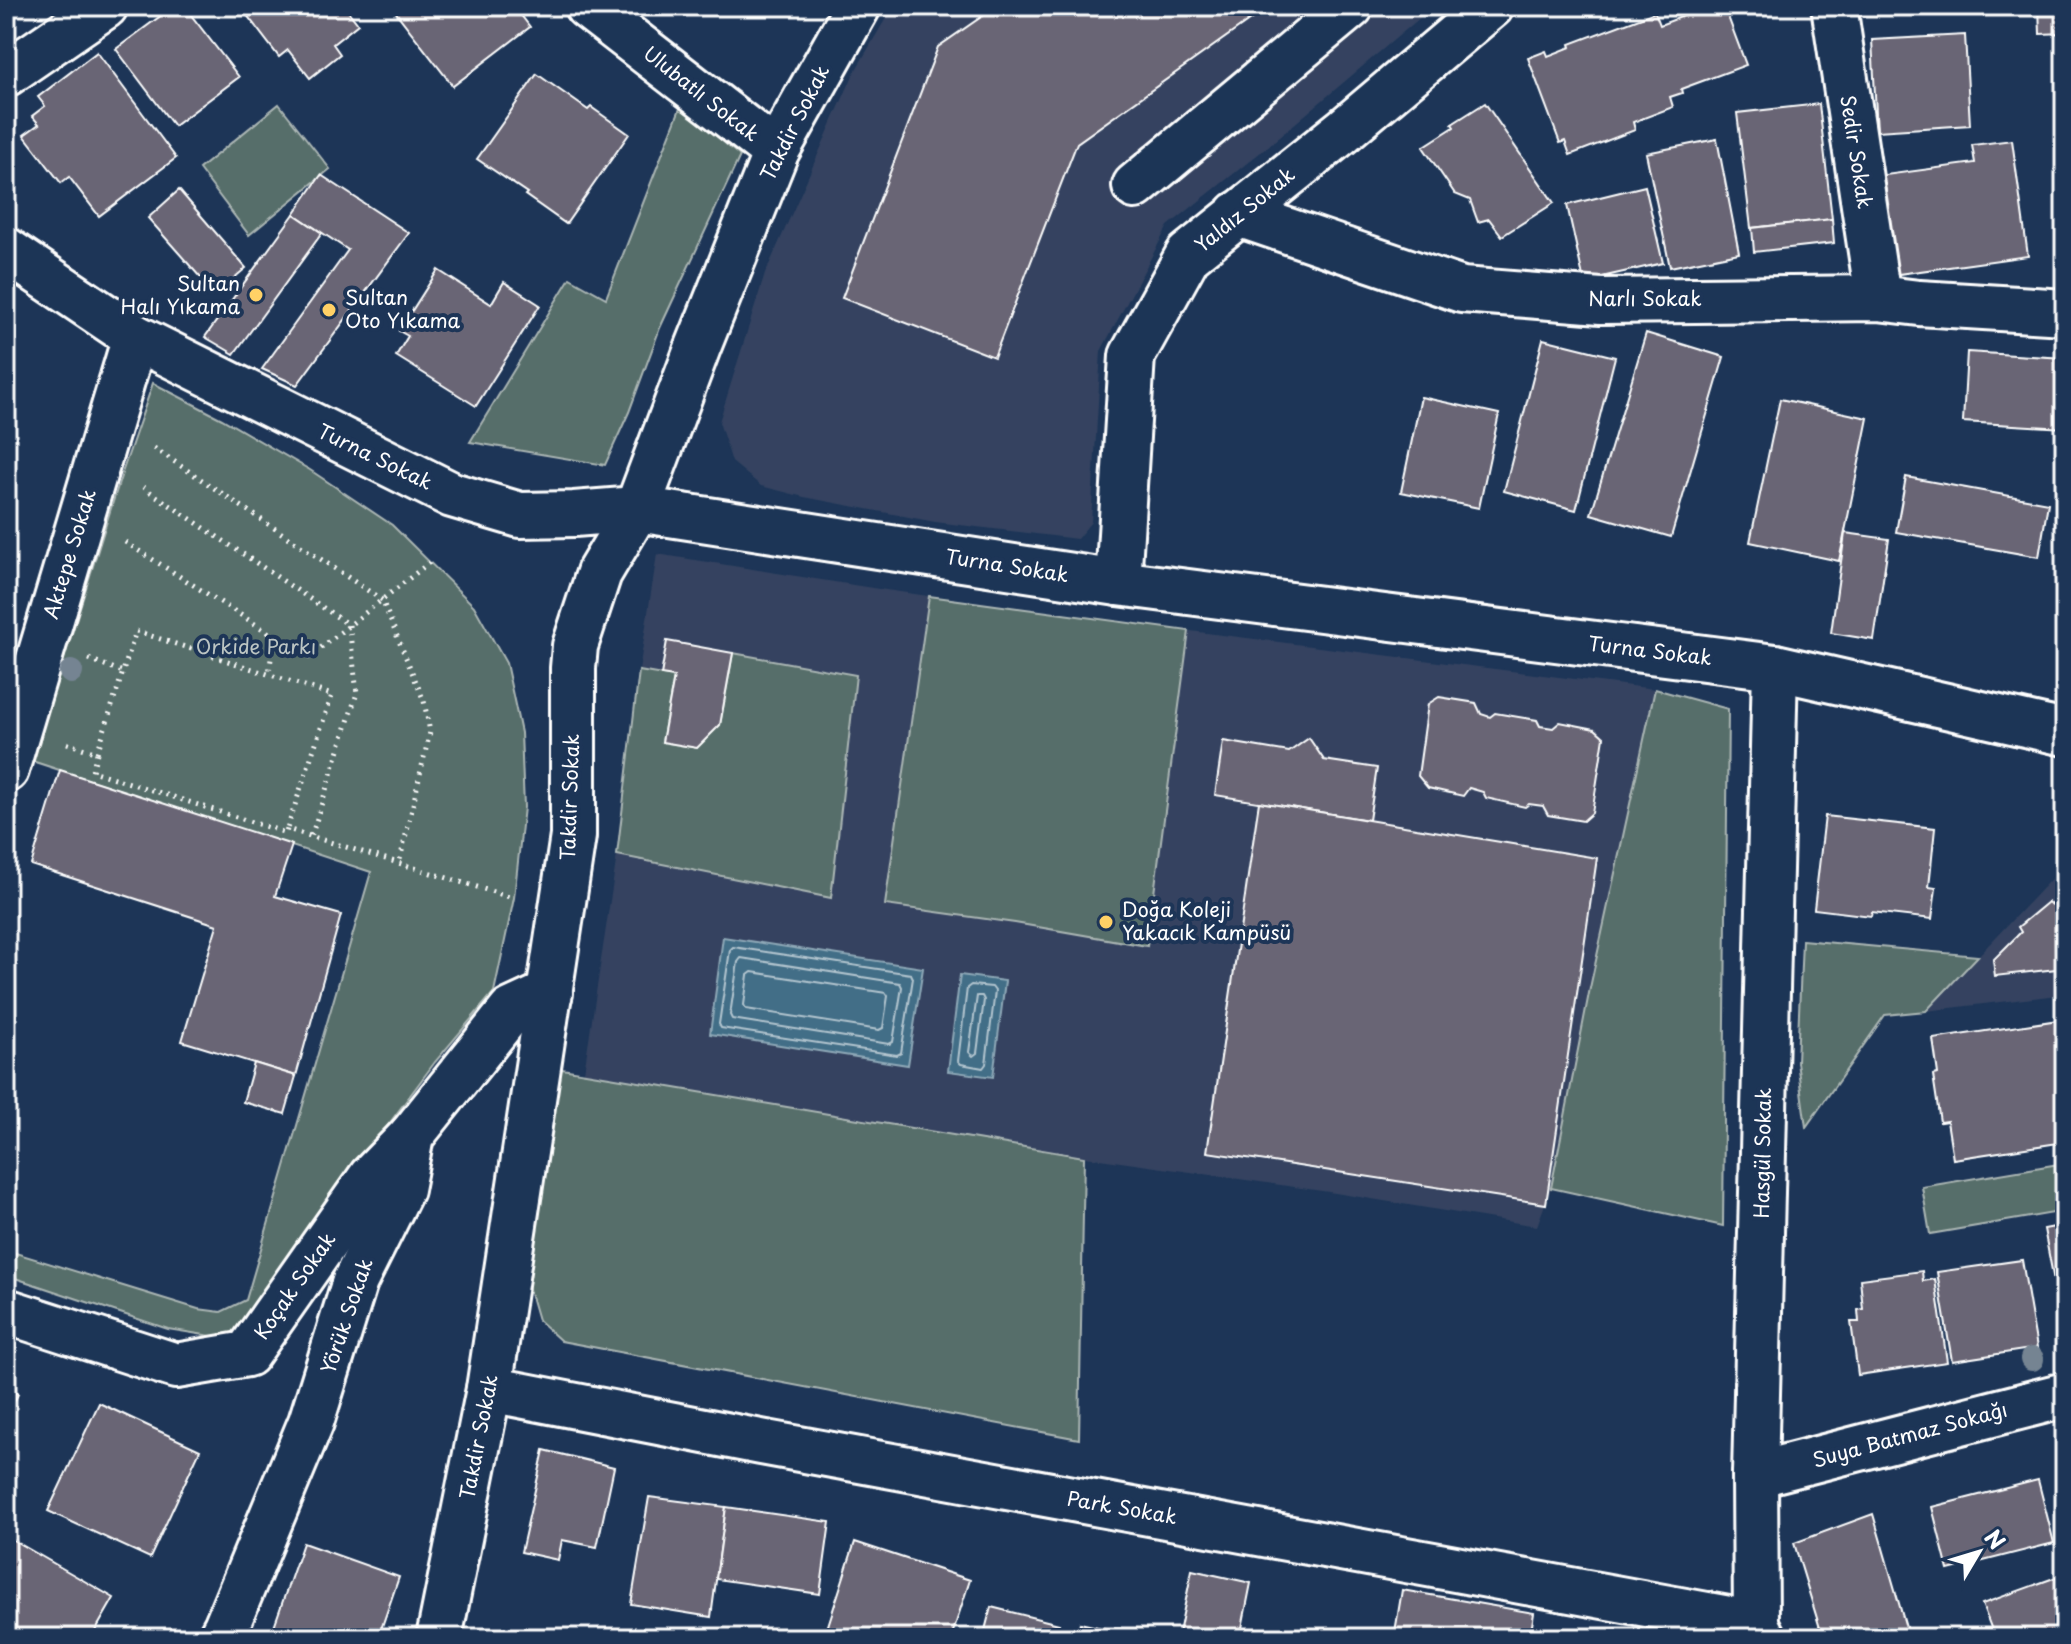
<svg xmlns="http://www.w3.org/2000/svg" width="2071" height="1644" viewBox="0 0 2071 1644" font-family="'Playpen Sans',sans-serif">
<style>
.built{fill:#344360}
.green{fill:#576e6a;stroke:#abb6b4;stroke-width:2}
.water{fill:#426e87;stroke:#8ea8b7;stroke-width:2}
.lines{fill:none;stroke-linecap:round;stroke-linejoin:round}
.shore{stroke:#b3c5cf;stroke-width:2}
.building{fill:#696574;stroke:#fff;stroke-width:2}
.minor-casing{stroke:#fff;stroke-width:50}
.path{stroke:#fff;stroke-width:5;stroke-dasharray:2 6;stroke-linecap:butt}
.minor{stroke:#1d3557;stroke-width:44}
.tree{fill:#748492}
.poi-dot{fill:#ffd166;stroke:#1d3557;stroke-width:3}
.labels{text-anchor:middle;stroke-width:8;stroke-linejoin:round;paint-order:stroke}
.street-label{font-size:20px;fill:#fff;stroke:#1d3557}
.poi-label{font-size:20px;fill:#fff;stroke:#1d3557;text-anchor:start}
.park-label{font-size:20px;fill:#bcc5c3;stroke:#1d3557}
</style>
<rect width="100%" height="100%" fill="#1d3557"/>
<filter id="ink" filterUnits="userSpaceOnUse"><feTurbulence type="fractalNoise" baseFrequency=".0125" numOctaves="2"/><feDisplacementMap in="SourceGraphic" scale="16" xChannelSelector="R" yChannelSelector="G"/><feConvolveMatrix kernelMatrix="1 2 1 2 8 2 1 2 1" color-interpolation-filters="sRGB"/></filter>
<g filter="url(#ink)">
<g class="built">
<polygon points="893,6 1434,6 1266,148 1168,226 1101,351 1091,522 1077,539 935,522 804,497 761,486 732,462 719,422 765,274 854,73"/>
<polygon points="657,554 879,589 1062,615 1655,689 1590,988 1551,1188 1537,1226 1329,1192 855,1124 584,1072 617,855 639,671"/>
<polygon points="2065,864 2065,994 1926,1011 1978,956"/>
</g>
<g class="green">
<polygon points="279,104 330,169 249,235 199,169"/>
<polygon points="681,106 740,156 660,328 629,412 605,465 470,442 570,278 606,298"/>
<polygon points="153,383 222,419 310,470 392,525 474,606 506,663 521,733 524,807 514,898 494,992 435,1062 303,1239 236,1333 217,1337 168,1329 6,1275 6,1250 198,1309 221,1312 246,1300 371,872 32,761 122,473"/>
<polygon points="929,596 1189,631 1147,946 1015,923 885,905"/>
<polygon points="733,653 856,675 831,898 617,855 639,671 674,677 662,742 697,748 720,725"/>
<polygon points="1655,689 1728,709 1723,1226 1551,1188 1590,988"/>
<polygon points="1802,940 1978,956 1926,1011 1885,1015 1806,1127 1797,1062"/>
<polygon points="556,1068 1084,1157 1079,1439 561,1341 538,1320 526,1279"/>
<polygon points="2065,1163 2065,1211 1930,1234 1922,1187"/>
</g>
<g class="water">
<polygon points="723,937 923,968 908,1065 710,1034"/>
<polygon points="960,975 1005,981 993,1077 948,1071"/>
</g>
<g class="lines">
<g class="shore">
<polygon points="733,947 911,974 913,978 901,1053 897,1055 721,1028 719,1024 730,950"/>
<polygon points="741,958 900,983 902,987 893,1042 889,1044 732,1019 730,1015 738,962"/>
<polygon points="752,972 886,993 888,996 883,1028 879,1030 746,1009 744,1005 748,975"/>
<polygon points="971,985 992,987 995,991 986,1064 983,1068 961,1064 958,1061 967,988"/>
<polygon points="977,996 982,996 984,1000 977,1053 973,1056 969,1052"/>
</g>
</g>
<g class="building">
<polygon points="174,6 184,6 239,77 174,126 116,49"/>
<polygon points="240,6 344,6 358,24 333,44 340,54 310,78 288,50 279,57"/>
<polygon points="391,6 514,6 530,27 453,86"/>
<polygon points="997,6 1255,6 1260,13 1077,143 994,357 842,298 938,47"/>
<polygon points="1710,6 1724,6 1746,65 1681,89 1682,93 1670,97 1673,107 1633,122 1635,130 1570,155 1565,141 1560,143 1528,58 1546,51 1548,56 1571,47 1570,44 1655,12 1660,25"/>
<polygon points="2039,6 2065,6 2065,33 2040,34"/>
<polygon points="1965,35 1970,125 1877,131 1872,40"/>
<polygon points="97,52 176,158 99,216 69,177 61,183 24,135 39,124 32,116 45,106 38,97"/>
<polygon points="537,74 588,110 591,107 629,134 566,224 525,195 527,193 477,159"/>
<polygon points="1485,103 1554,203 1502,236 1489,219 1478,222 1470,200 1455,194 1423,147 1454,127 1452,124"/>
<polygon points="1819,104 1832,219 1751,228 1737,113"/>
<polygon points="1717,139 1739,253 1670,267 1646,153"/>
<polygon points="2012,140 2028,256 1884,276 1870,177 1975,163 1972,145"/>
<polygon points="321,175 409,233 297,385 262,369 348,250 294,214"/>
<polygon points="1645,186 1663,263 1584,281 1567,205"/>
<polygon points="179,190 246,268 215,294 148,218"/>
<polygon points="294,214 322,233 234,354 205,337"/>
<polygon points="1832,219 1834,243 1754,252 1752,228"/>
<polygon points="438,270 491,304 504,282 540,305 476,406 396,356 408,336 399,331"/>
<polygon points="1646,333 1724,357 1671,537 1591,514"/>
<polygon points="1543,339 1615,357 1576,510 1504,491"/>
<polygon points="1967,352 2065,358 2065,428 1963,422"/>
<polygon points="1421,397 1499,414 1479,508 1401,492"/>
<polygon points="1780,399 1868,418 1839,561 1750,542"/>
<polygon points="1906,477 2048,503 2039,557 1896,532"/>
<polygon points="1845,533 1889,539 1874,640 1831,633"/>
<polygon points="667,641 733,653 720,725 697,748 662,742 674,677 661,675"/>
<polygon points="1439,697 1476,703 1481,714 1490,717 1495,713 1537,720 1540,726 1553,728 1560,722 1595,729 1604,737 1592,813 1583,821 1548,815 1543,806 1529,804 1525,807 1486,798 1483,792 1469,788 1463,796 1428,788 1418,776 1428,704"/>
<polygon points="1309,738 1324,760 1377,768 1369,820 1215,795 1223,741 1289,752"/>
<polygon points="60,770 292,845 275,896 341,915 296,1076 182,1041 217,925 31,865"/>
<polygon points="1259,802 1597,858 1546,1204 1207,1152"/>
<polygon points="1825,816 1935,828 1929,887 1936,888 1932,919 1872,912 1871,916 1814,909"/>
<polygon points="2065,893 2065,968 1995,976 1993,960 2021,932 2018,927 2048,902 2051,905"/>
<polygon points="2065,1019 2065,1142 1953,1159 1947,1121 1940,1122 1933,1075 1938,1074 1933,1039"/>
<polygon points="254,1063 296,1076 285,1114 243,1102"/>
<polygon points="2065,1225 2065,1338 2044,1229"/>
<polygon points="2022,1260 2037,1348 1952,1361 1937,1272"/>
<polygon points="1922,1271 1923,1281 1935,1279 1947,1362 1858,1375 1851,1322 1859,1322 1858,1310 1863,1309 1860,1279"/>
<polygon points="6,1388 18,1394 6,1419"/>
<polygon points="99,1403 200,1450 150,1558 48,1511"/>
<polygon points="544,1450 614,1467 597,1547 562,1540 558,1560 521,1552"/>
<polygon points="2038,1480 2054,1543 1948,1570 1932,1507"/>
<polygon points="649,1497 726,1507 711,1617 631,1604"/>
<polygon points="726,1507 830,1522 820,1594 716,1579"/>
<polygon points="1873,1514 1909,1638 1823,1638 1794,1543"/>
<polygon points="6,1536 114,1598 91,1638 25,1638 6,1627"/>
<polygon points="855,1542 970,1580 951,1638 824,1638"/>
<polygon points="303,1543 399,1577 378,1638 270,1638"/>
<polygon points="1192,1570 1251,1583 1240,1638 1178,1638"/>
<polygon points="2065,1574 2065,1638 1995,1638 1982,1604"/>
<polygon points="1402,1590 1534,1613 1530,1638 1394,1638"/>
<polygon points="991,1607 1059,1624 1056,1638 983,1638"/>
<polygon points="1080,1623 1146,1638 1076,1638"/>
<polygon points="638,1630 667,1638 636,1638"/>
</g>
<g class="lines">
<defs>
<g id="minor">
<polyline points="587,6 776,152"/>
<polyline points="1834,6 1878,298"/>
<polyline points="6,74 105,6"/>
<polyline points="1135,186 1351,6"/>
<polyline points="1238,214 1462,290 1601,301 1878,298 1919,303 2065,312"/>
<polyline points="6,250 135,337 452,495 520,515 574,514 637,509 1118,583 1775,667 2065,733"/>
<polyline points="1118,583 1132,356 1188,255 1343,131 1491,6"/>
<polyline points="6,770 135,337"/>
<polyline points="6,1311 176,1366 247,1354 371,1177 411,1136"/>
<polyline points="489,1389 761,1442 1756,1624 1763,1638"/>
<polyline points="1755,1475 2065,1395"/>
<polyline points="220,1638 226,1627 311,1422 355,1281 401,1189 411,1136 511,1011 550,993"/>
<polyline points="439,1638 489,1389 573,836 573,668 575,646 599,573 637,509 698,347 776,152 858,6"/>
<polyline points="1753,1638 1756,1624 1755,1475 1775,667"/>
</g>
</defs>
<use href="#minor" class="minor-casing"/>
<g class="path">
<polyline points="154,448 382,600 424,701 430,732 399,864"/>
<polyline points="143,487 349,625 357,693 311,837"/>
<polyline points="125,542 274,636 269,674"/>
<polyline points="274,636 309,657 430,562"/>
<polyline points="89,659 123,672"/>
<polyline points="67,743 97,753 136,631 332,695 287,829"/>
<polyline points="97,753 92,771 286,833 287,829 513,898"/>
</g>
<use href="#minor" class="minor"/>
</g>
<g class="tree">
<circle cx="71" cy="672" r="12"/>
<circle cx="2032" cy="1359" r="12"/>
</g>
</g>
<g class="poi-dot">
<circle cx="256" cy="295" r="8"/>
<circle cx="329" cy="310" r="8"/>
<circle cx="1106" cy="922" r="8"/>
</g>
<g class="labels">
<g class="street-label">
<text transform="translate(701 94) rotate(38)" y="7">Ulubatlı Sokak</text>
<text transform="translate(795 123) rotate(-63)" y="7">Takdir Sokak</text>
<text transform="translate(1856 152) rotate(81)" y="7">Sedir Sokak</text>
<text transform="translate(1245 210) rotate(-39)" y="7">Yaldız Sokak</text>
<text x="1645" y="306">Narlı Sokak</text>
<text transform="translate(375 457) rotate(26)" y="7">Turna Sokak</text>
<text transform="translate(70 554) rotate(-73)" y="7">Aktepe Sokak</text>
<text transform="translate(1007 566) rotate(9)" y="7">Turna Sokak</text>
<text transform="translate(1650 651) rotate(7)" y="7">Turna Sokak</text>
<text transform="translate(570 797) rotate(-88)" y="7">Takdir Sokak</text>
<text transform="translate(1763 1153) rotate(-89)" y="7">Hasgül Sokak</text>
<text transform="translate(295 1286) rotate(-55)" y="7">Koçak Sokak</text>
<text transform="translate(347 1316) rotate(-71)" y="7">Yörük Sokak</text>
<text transform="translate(1910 1435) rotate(-15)" y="7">Suya Batmaz Sokağı</text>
<text transform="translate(479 1437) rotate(-79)" y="7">Takdir Sokak</text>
<text transform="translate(1122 1508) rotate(10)" y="7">Park Sokak</text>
</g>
<g class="poi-label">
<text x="240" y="291" text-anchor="end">Sultan<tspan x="240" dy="23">Halı Yıkama</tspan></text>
<text x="345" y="305">Sultan<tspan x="345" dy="23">Oto Yıkama</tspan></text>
<text x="1122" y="917">Doğa Koleji<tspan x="1122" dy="23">Yakacık Kampüsü</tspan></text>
</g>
<g class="park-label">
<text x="256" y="654">Orkide Parkı</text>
</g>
</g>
<rect width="2071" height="1644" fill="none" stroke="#1d3557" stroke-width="32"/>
<rect x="16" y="16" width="2039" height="1612" fill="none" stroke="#fff" stroke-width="3" filter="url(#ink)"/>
<g transform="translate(1979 1552) rotate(52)" stroke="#1d3557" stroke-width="6" paint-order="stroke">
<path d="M0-6L14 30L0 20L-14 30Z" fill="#ffffff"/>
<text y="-12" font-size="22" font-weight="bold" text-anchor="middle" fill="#ffffff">N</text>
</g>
</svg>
